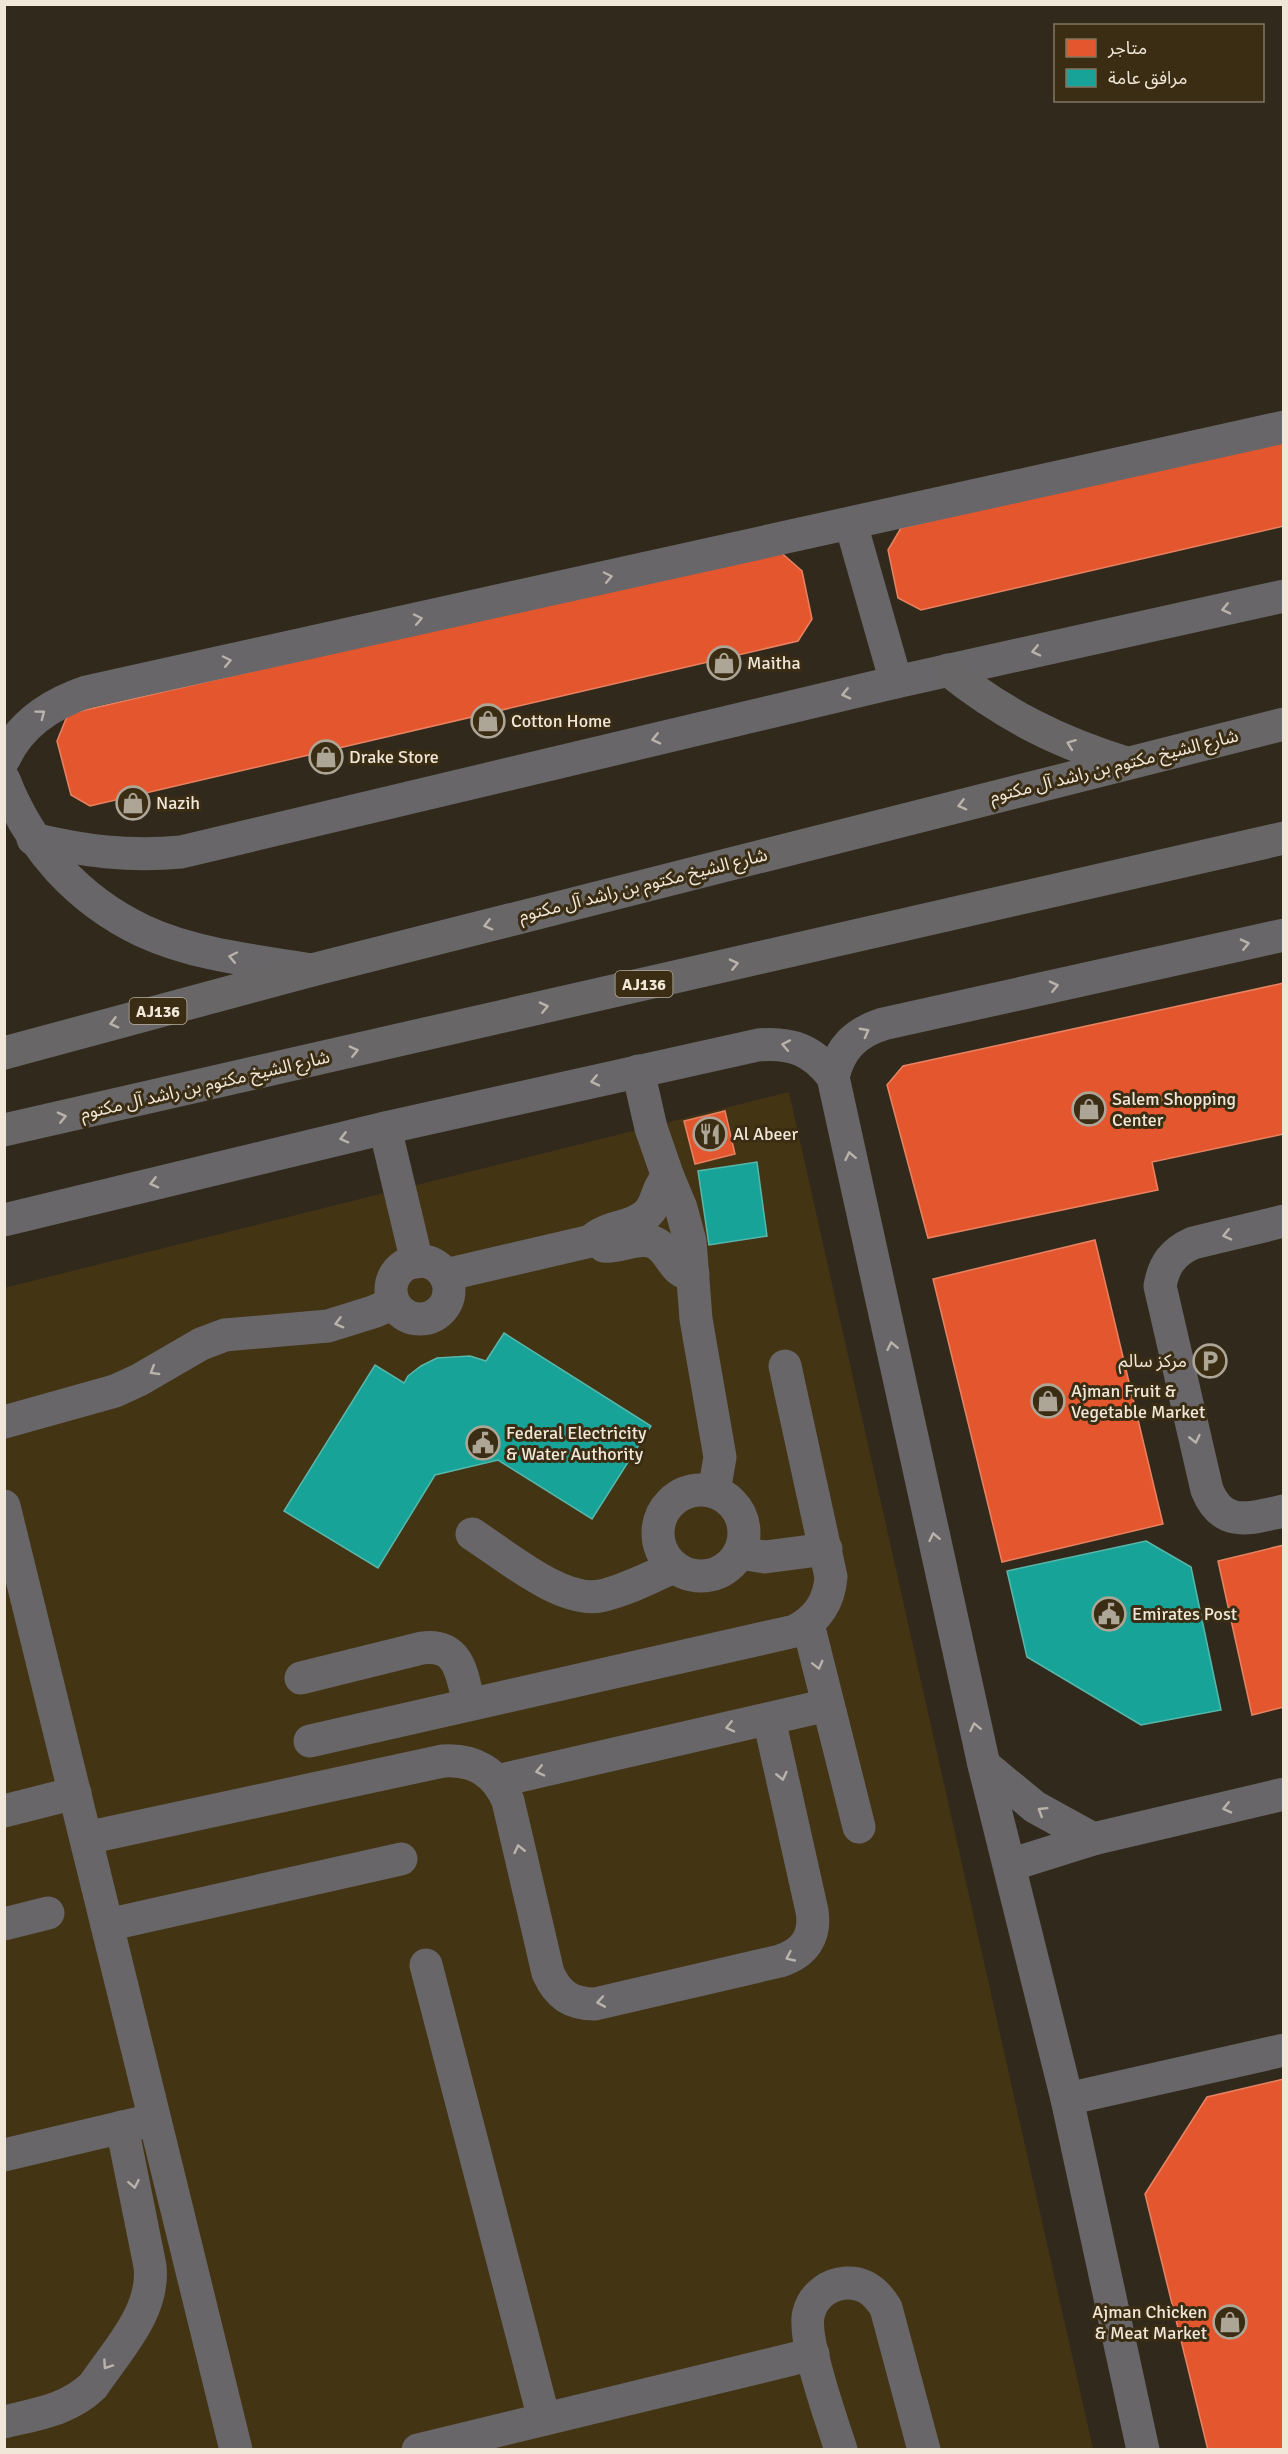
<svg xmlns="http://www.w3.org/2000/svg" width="1288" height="2454" viewBox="0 0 1288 2454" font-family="Signika,'Noto Sans Arabic',sans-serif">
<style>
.built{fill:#433414}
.shops{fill:#e4572e;stroke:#e88261;stroke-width:1.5}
.public{fill:#17a398;stroke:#58b7ab;stroke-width:1.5}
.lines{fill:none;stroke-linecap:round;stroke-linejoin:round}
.minor{stroke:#686668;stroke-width:33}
.major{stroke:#686667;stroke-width:33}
.oneway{stroke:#bab3ab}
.labels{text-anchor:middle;stroke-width:6;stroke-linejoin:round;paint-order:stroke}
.shield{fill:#3a2d13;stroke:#b9af9d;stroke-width:1.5}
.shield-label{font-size:16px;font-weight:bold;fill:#f0e7d8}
.poi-label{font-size:18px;fill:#f0e7d8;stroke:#3a2d13;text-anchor:start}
.street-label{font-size:18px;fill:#f0e7d8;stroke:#3a2d13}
</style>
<rect width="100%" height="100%" fill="#312a1c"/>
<polygon class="built" points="789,1092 1093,2449 5,2449 4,1288"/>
<g class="shops">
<polygon points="1284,438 1284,526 921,610 898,598 888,550 901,528"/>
<polygon points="777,549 802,571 812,619 798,641 90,806 71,795 57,741 68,714"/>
<polygon points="1284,983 1284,1134 1152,1162 1158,1190 928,1238 887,1085 903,1066"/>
<polygon points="725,1111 735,1154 695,1164 684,1121"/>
<polygon points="1095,1240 1163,1524 1002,1562 933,1279"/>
<polygon points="1284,1545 1284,1707 1252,1715 1218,1561"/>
<polygon points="1284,2079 1284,2450 1208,2450 1145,2194 1207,2097"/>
</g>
<g class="public">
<polygon points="757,1162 767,1236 709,1245 698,1171"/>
<polygon points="504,1333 651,1426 592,1519 498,1460 435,1475 378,1568 284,1511 375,1365 404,1383 408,1376 421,1366 437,1358 470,1356 486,1361"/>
<polygon points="1146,1541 1191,1567 1221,1710 1141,1725 1027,1657 1007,1571"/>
</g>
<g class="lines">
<g class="minor">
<polyline points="851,524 896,682"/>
<path d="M4,759C20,724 51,704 86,692L1284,427"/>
<path d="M4,780C30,847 78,900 143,931C195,955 256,961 312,970"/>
<path d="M33,839C83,851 129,857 181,852L896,682L1284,596"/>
<polyline points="638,1071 651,1128 668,1177 681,1208 690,1241 696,1319 720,1457 714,1492"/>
<path d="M833,1077C840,1048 855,1033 883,1024L1284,935"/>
<polyline points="385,1128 417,1262"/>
<path d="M4,1220L385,1128L758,1045C791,1042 813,1050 833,1077L984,1765L1067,2099L1143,2450"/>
<path d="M1284,1221L1193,1243C1173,1252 1164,1264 1160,1286L1207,1490C1223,1529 1250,1518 1284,1511"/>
<path d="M604,1246C621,1248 639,1235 655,1243C672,1251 672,1274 693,1274"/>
<circle cx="420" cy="1290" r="29"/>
<path d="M445,1275L591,1241C607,1225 632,1229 647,1214C658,1204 656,1188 668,1177"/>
<polyline points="4,1422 115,1391 139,1380 201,1344 225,1335 328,1326 373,1312 394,1303"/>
<circle cx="701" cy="1533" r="43"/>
<polyline points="4,1506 236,2450"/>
<path d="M472,1534C505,1555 561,1603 600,1596C625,1591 650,1577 674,1567"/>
<polyline points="739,1553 765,1557 826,1549"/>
<polyline points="808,1624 859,1827"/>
<path d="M301,1678L422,1648C460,1643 462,1675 469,1704"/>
<path d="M310,1741L795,1631C818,1619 829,1602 831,1577L785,1366"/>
<polyline points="984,1765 1035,1807 1093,1839"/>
<polyline points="497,1781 828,1705"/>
<polyline points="4,1811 75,1793"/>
<path d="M86,1838L443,1761C474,1759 496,1772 508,1801L548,1973C558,1995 571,2004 595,2004L780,1961C805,1953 816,1936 812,1911L769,1719"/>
<polyline points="1010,1865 1093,1839 1284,1794"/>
<polyline points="4,1924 48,1913"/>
<polyline points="107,1925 401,1859"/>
<polyline points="426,1965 544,2419"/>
<polyline points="1067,2099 1284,2050"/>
<polyline points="4,2155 144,2122"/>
<path d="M4,2422C37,2414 68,2410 93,2386C117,2350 155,2312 150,2266L122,2127"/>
<polyline points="418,2450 813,2354"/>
<path d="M841,2450C832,2421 801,2337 809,2312C814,2295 829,2284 846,2283C865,2282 877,2293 886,2308L924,2450"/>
</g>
<g class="major">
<path d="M948,670C1004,715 1058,742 1126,763"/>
<polyline points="4,1053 312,970 1284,724"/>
<polyline points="4,1130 1284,838"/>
</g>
</g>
<defs><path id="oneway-chevron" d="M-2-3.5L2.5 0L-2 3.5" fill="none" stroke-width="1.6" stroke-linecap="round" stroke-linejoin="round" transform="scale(1.5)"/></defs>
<g class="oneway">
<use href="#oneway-chevron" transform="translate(608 577) rotate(-12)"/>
<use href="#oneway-chevron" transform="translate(1226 609) rotate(167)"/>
<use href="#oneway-chevron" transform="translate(418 619) rotate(-12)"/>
<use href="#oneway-chevron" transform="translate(1036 651) rotate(167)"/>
<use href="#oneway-chevron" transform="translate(227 661) rotate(-12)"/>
<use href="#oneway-chevron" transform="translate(846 694) rotate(167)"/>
<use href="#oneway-chevron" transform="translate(41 714) rotate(-37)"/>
<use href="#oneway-chevron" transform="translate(656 739) rotate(167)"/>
<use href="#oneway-chevron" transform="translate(1071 744) rotate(-159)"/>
<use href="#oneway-chevron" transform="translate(962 805) rotate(166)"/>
<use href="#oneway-chevron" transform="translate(488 925) rotate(166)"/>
<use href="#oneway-chevron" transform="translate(1245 944) rotate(-13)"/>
<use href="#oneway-chevron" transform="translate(233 957) rotate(-168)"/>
<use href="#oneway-chevron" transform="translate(734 964) rotate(-13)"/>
<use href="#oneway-chevron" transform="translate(1054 986) rotate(-13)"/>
<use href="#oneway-chevron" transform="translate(544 1007) rotate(-13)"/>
<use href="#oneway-chevron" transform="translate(114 1023) rotate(165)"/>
<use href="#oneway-chevron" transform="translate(865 1032) rotate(-28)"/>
<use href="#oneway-chevron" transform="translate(786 1045) rotate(-169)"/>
<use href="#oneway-chevron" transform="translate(354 1051) rotate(-13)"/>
<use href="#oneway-chevron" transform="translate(595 1081) rotate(167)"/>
<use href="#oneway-chevron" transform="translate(62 1117) rotate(-13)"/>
<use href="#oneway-chevron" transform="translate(344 1138) rotate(166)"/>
<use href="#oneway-chevron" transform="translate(850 1156) rotate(-102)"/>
<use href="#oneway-chevron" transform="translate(154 1183) rotate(166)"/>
<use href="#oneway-chevron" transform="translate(1227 1235) rotate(167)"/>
<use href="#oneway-chevron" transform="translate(339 1323) rotate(165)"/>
<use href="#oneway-chevron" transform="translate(892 1346) rotate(-102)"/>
<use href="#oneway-chevron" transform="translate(154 1371) rotate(149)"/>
<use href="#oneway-chevron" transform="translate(1195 1439) rotate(77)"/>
<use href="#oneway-chevron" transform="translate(934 1537) rotate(-102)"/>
<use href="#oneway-chevron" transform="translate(818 1665) rotate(76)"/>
<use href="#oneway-chevron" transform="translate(730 1727) rotate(167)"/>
<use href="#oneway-chevron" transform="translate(975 1727) rotate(-102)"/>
<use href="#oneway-chevron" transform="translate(540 1771) rotate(167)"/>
<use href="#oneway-chevron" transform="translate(782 1776) rotate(77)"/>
<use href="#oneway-chevron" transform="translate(1227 1808) rotate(167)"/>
<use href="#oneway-chevron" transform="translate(1042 1811) rotate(-148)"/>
<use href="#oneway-chevron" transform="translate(519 1849) rotate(-103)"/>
<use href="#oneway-chevron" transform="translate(790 1957) rotate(155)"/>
<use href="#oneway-chevron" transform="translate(601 2002) rotate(170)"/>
<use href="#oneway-chevron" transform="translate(134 2184) rotate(79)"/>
<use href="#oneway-chevron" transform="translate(107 2365) rotate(124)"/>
</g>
<defs>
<symbol id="shop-ring" viewBox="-11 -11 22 22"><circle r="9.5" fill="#3a2d13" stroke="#ada596" stroke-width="1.5"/><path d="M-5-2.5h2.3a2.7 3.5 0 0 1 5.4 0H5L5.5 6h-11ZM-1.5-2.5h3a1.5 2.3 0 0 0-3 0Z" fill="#ada596"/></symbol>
<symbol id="restaurant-ring" viewBox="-11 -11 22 22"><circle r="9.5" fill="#3a2d13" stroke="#ada596" stroke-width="1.5"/><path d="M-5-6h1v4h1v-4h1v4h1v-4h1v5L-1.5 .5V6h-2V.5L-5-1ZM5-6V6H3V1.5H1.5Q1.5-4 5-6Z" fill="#ada596"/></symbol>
<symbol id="parking-ring" viewBox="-11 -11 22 22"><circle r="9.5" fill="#3a2d13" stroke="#ada596" stroke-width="1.5"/><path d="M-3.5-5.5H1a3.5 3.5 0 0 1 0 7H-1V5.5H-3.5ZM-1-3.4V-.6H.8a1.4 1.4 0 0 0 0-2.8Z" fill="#ada596"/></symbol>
<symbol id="civic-ring" viewBox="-11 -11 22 22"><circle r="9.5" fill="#3a2d13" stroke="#ada596" stroke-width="1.5"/><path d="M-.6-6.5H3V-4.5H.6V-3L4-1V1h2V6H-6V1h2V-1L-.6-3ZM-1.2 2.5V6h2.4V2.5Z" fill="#ada596"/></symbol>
</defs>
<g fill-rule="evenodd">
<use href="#shop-ring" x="705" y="644" width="38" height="38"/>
<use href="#shop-ring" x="469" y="702" width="38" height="38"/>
<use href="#shop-ring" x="307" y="738" width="38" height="38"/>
<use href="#shop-ring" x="114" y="784" width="38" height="38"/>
<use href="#shop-ring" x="1070" y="1090" width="38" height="38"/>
<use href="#restaurant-ring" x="691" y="1115" width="38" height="38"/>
<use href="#parking-ring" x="1191" y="1342" width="38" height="38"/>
<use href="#shop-ring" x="1029" y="1382" width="38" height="38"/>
<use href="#civic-ring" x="464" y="1424" width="38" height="38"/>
<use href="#civic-ring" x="1090" y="1595" width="38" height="38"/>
<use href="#shop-ring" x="1211" y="2303" width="38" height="38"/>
</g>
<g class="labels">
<g class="shield">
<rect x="615.5" y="971" width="57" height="26" rx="4.5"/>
<rect x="129.5" y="998" width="57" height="26" rx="4.5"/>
</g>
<g class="shield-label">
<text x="644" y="990">AJ136</text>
<text x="158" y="1017">AJ136</text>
</g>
<g class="poi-label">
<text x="747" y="669">Maitha</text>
<text x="511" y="727">Cotton Home</text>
<text x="349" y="763">Drake Store</text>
<text x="156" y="809">Nazih</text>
<text x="1112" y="1105">Salem Shopping<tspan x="1112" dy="21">Center</tspan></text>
<text x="733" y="1140">Al Abeer</text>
<text x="1187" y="1367" text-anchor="end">مركز سالم</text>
<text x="1071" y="1397">Ajman Fruit &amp;<tspan x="1071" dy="21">Vegetable Market</tspan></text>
<text x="506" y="1439">Federal Electricity<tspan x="506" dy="21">&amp; Water Authority</tspan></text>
<text x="1132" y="1620">Emirates Post</text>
<text x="1207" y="2318" text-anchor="end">Ajman Chicken<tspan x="1207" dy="21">&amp; Meat Market</tspan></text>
</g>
<g class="street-label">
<text transform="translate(1114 766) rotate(-14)" y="6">شارع الشيخ مكتوم بن راشد آل مكتوم</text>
<text transform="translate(643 885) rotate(-14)" y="6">شارع الشيخ مكتوم بن راشد آل مكتوم</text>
<text transform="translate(205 1085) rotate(-13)" y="6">شارع الشيخ مكتوم بن راشد آل مكتوم</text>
</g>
</g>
<rect width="1288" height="2454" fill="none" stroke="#f0e7d8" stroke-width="12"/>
<rect x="1054" y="24" width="210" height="78" fill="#3a2d13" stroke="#837762" stroke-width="1.5"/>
<rect x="1066" y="39" width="30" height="18" fill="#e4572e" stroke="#837762" stroke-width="1.5"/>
<text x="1108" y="54" font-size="18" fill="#f0e7d8">متاجر</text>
<rect x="1066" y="69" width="30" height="18" fill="#17a398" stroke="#837762" stroke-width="1.5"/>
<text x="1108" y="84" font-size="18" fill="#f0e7d8">مرافق عامة</text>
</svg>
